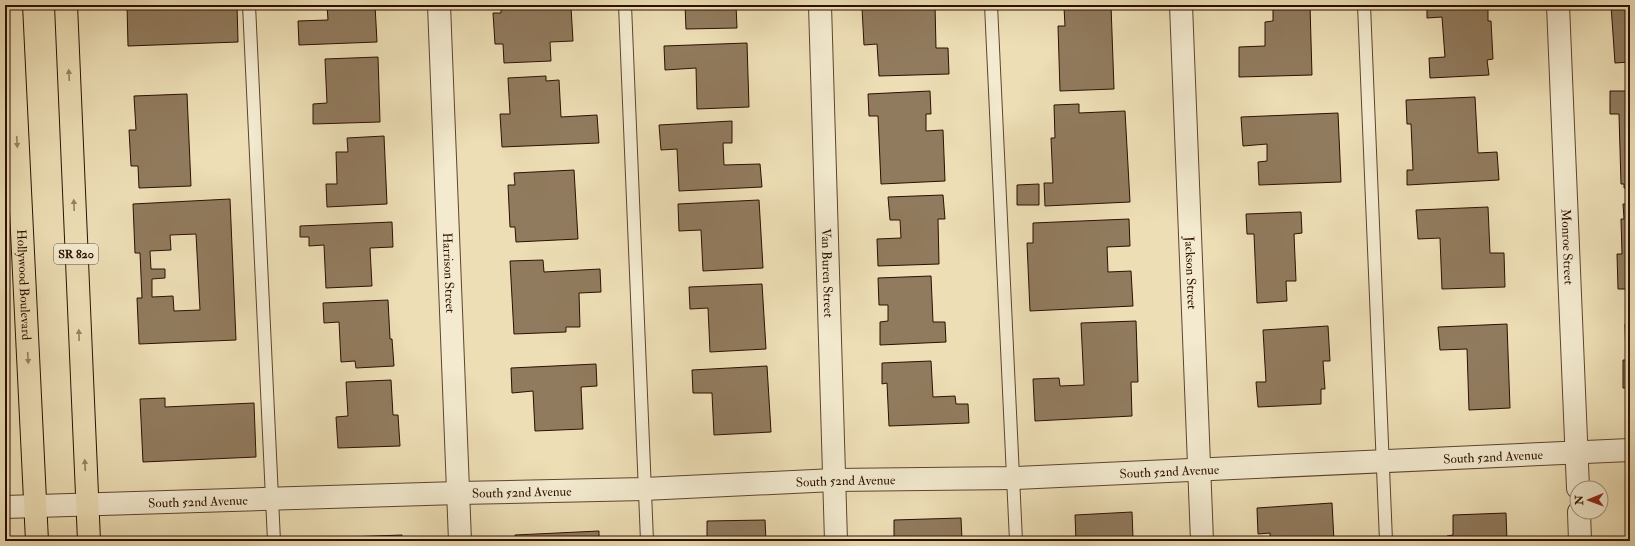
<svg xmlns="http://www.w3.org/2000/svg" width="1635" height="546" viewBox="0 0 1635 546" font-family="'IM FELL Double Pica',serif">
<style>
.building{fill:#917b5e;stroke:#2d1000;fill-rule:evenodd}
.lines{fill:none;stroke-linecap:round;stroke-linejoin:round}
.service-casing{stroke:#5d442d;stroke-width:14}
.minor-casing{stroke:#5d442d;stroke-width:24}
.trunk-casing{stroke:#2d1000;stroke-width:24}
.service{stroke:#f3eacf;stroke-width:12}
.minor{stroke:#f3eacf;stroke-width:22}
.trunk{stroke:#eddeb5;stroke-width:22}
.oneway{fill:#978164}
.labels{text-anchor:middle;stroke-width:3;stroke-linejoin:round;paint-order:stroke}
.shield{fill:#f3eacf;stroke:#68513e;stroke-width:1}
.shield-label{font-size:12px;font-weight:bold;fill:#2d1000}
.street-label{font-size:13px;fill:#2d1000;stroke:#f3eacf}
</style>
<rect width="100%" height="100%" fill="#eddeb5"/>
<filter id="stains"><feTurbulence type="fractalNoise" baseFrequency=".005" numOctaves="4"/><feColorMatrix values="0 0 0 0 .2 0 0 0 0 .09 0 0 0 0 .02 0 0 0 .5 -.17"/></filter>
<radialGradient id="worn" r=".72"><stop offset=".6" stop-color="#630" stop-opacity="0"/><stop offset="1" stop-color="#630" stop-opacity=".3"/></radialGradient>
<g class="building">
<polygon points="127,5 237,5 238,42 128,46"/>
<polygon points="327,5 375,5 377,42 299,45 298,21 328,20"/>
<polygon points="501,5 558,5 558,8 571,7 573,41 550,42 551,61 504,63 503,44 495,44 493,13 501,13"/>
<polygon points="685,5 736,5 737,28 686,29"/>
<polygon points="935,5 936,48 948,48 949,74 879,76 877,44 864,45 862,8"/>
<polygon points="1111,5 1114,89 1060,91 1058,26 1065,26 1064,7"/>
<polygon points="1427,5 1488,5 1488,21 1491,21 1493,59 1487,60 1489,75 1430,78 1429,58 1445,57 1442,17 1427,18"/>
<polygon points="1611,5 1630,5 1630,62 1615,63"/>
<polygon points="1310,6 1312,75 1239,77 1239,47 1265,46 1265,22 1273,21 1273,7"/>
<polygon points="747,43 749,107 697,109 696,68 665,70 664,46"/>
<polygon points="378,57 380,122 313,124 313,104 327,103 325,59"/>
<polygon points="546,76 546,81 559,80 561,117 597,115 599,143 502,147 500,114 510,114 508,78"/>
<polygon points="930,91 931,114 926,114 926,131 943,130 945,181 881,184 878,116 869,116 868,94"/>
<polygon points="1610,91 1630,91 1630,188 1624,188 1624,184 1621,184 1619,114 1610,114"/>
<polygon points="187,94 191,186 139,188 138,166 131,166 129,130 136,130 134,96"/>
<polygon points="1475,97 1478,153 1497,152 1499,180 1407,185 1407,170 1413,170 1411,124 1407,124 1406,100"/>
<polygon points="1079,104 1079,113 1125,111 1130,202 1045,206 1044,183 1053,183 1051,138 1055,138 1054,105"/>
<polygon points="1338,113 1341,182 1259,185 1258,162 1267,161 1267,144 1243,146 1241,117"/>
<polygon points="732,121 732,143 723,143 724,165 760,164 762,187 679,191 677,149 661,150 659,125"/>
<polygon points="384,136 387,204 327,207 326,184 337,184 336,152 348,152 347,138"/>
<polygon points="574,170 578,239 516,242 515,227 510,227 508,185 515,185 514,173"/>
<polygon points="1039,184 1039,205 1017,205 1017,185"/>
<polygon points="943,195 945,219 938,219 939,264 878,266 877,239 901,238 900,220 890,220 888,197"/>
<path d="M230,199L236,340L139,344L137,298H142L140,253H135L133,204ZM196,234L200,310L174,311L173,296L152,297V279L165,278V269H151L150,251L171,250L170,235Z"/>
<polygon points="759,200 763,268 703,271 701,230 679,231 678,204"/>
<polygon points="1623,204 1630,204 1630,289 1618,289 1617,254 1622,254 1621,219 1624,219"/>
<polygon points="1488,207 1490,253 1504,253 1505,287 1442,289 1440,238 1418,239 1416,210"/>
<polygon points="1301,212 1302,233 1294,234 1296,281 1286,281 1287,301 1257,303 1254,234 1247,234 1246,214"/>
<polygon points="1129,219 1130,246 1107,247 1108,272 1131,271 1133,306 1030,311 1027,243 1033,243 1033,223"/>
<polygon points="392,222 393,247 370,248 372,286 326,288 324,245 309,246 309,237 300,237 300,226"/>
<polygon points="543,260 544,272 600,269 601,292 579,293 580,327 566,327 566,332 514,334 510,261"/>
<polygon points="931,276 933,322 945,322 946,342 880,345 880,322 888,321 888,305 879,305 878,278"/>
<polygon points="762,284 766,349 710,352 708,308 690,309 689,287"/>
<polygon points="388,300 390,339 392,339 394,366 356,368 355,361 341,362 339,322 324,323 323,303"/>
<polygon points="1136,321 1138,382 1131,382 1132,416 1035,421 1033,379 1059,378 1060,386 1084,385 1081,323"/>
<polygon points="1507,324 1510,408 1469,410 1467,349 1440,350 1438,327"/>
<polygon points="1625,324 1630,324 1630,388 1623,388 1623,360 1626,360"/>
<polygon points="1328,326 1330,361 1323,361 1325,389 1321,389 1321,404 1258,407 1256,382 1266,382 1263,330"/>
<polygon points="931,361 933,397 955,396 956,404 968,404 969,423 889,426 887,383 882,384 882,363"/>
<polygon points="596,364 597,386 581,387 583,429 535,431 533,391 512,393 511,368"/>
<polygon points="767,366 771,432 714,435 712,393 693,393 692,370"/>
<polygon points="391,380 393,415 398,415 400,446 338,448 336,417 348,416 346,382"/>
<polygon points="165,398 165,407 254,403 256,457 143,462 140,399"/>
<polygon points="1332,503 1334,541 1270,541 1270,533 1258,534 1257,508"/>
<polygon points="1132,512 1133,538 1124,539 1124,541 1076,541 1075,515"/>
<polygon points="1506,513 1507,541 1447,541 1447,536 1453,535 1453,515"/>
<polygon points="961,518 962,540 894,541 894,520"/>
<polygon points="765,520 766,541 707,541 707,521"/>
<polygon points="599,531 599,541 515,541 515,535"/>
<polygon points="402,535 402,541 321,541 321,538"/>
<polygon points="250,539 250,541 202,541"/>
</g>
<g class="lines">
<defs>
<g id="service">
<polyline points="249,5 274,541"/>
<polyline points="625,5 647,541"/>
<polyline points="991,5 1016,541"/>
<polyline points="1364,5 1386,541"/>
</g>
<g id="minor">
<path id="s1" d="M439,5L460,541"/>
<path id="s2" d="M820,5L836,541"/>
<path id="s3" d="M1181,5L1202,541"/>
<path id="s4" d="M1558,5L1578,488"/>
<path id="s5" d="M5,507L458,493L644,489L834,480L1014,478L1630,450"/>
<polyline points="1579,512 1580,541"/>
</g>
<g id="trunk">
<path id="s6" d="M11,5L37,541"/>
<polyline points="66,5 89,541"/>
</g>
</defs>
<use href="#service" class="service-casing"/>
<use href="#minor" class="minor-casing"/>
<use href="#trunk" class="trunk-casing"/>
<use href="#service" class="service"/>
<use href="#minor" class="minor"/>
<use href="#trunk" class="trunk"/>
</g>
<defs><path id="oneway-solid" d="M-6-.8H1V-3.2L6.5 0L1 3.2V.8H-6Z"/></defs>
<g class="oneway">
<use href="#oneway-solid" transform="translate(69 75) rotate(-93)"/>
<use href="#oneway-solid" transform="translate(17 142) rotate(87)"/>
<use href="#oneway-solid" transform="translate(74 205) rotate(-92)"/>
<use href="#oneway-solid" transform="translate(79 335) rotate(-92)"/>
<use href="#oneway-solid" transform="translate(28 358) rotate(87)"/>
<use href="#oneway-solid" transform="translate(85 465) rotate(-93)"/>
</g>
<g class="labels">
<rect class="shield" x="54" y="244" width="44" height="20" rx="3"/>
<g class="shield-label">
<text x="76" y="258">SR 820</text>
</g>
<g class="street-label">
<text dy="5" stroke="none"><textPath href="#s4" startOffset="242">Monroe Street</textPath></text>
<text dy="5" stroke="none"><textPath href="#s1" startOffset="268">Harrison Street</textPath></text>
<text dy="5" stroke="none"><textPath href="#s2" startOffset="268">Van Buren Street</textPath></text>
<text dy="5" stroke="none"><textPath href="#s3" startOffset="268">Jackson Street</textPath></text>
<text dy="5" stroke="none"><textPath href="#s6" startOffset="280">Hollywood Boulevard</textPath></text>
<text dy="5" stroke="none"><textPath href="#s5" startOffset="1489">South 52nd Avenue</textPath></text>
<text dy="5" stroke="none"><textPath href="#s5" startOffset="1165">South 52nd Avenue</textPath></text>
<text dy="5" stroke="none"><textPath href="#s5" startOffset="841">South 52nd Avenue</textPath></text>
<text dy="5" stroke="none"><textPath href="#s5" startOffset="517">South 52nd Avenue</textPath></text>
<text dy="5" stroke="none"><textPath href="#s5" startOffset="193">South 52nd Avenue</textPath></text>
</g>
</g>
<rect width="1635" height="546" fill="none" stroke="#eddeb5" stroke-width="20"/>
<rect x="6" y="6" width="1623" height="534" fill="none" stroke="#2d1000" stroke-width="2"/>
<rect x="10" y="10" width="1615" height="526" fill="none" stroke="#2d1000"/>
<g transform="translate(1589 500) rotate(269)"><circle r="19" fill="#f3eacf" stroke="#a4937c"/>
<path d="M0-3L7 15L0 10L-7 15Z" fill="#8f2418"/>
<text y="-6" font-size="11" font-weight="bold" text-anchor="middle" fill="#2d1000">N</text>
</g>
<rect width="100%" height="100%" filter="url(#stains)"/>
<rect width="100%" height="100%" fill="url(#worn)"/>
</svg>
